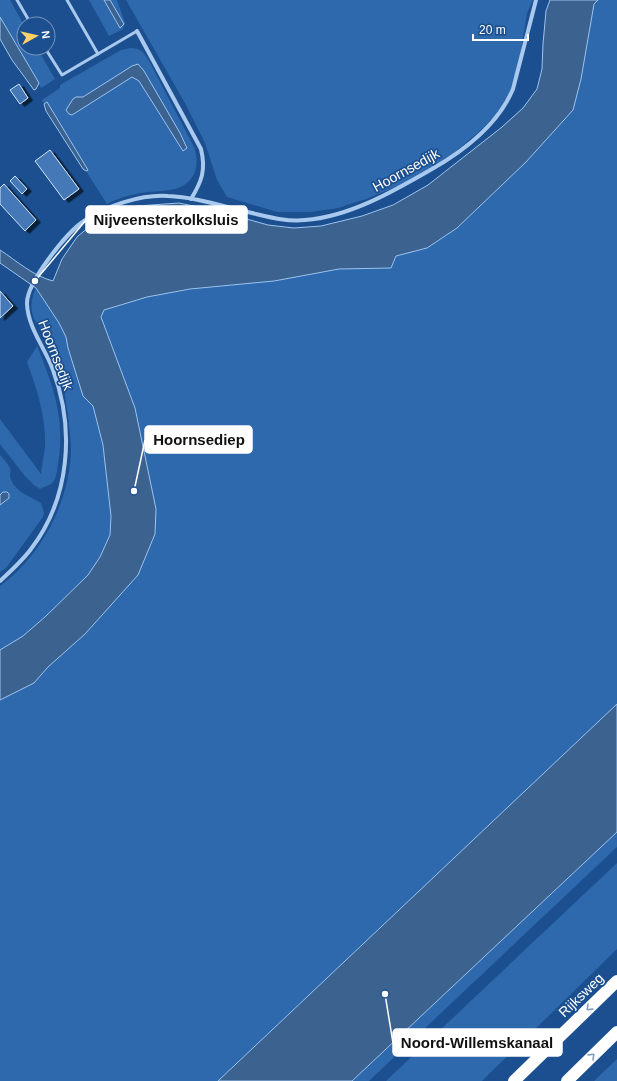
<svg xmlns="http://www.w3.org/2000/svg" width="617" height="1081" viewBox="0 0 617 1081" font-family="Arial,sans-serif">
<style>
.green{fill:#2e69ad;fill-rule:evenodd}
.water{fill:#3c6290;stroke:#9cc4f0}
.building{fill:#4478b7;stroke:#cfe3fa;filter:url(#shadow)}
.lines{fill:none;stroke-linecap:round;stroke-linejoin:round}
.service{stroke:#a9c9ee;stroke-width:3}
.minor{stroke:#a9c9ee;stroke-width:4}
.motorway{stroke:#fff;stroke-width:12}
.oneway{stroke:#829ec1}
.labels{text-anchor:middle;stroke-width:3.5;stroke-linejoin:round;paint-order:stroke}
.street-label{font-size:14px;fill:#fff;stroke:#1b4f8f}
.leader{fill:none;stroke:#fff;stroke-width:1.5}
.callout-dot{fill:#fff;stroke:#1b4f8f;stroke-width:1.5}
.callout{fill:#fff;stroke:#fff;stroke-width:1.5}
.callout-label{font-size:15px;text-anchor:middle;font-weight:bold;fill:#111}
</style>
<defs>
<filter id="shadow"><feDropShadow dx="4.5" dy="2.5" stdDeviation="0" flood-color="#0009"/></filter>
</defs>
<rect width="100%" height="100%" fill="#1b4f8f"/>
<g class="green">
<polygon points="0,0 10,0 24,25 24,48 37,48 55,79 41,88 0,17"/>
<polygon points="89,0 104,0 119,27 124,24 110,0 117,0 125,23 123,29 109,36"/>
<polygon points="126,0 533,0 527,13 517,75 505,105 483,128 446,160 405,183 366,199 338,208 311,212 277,212 227,197 217,180 205,143 186,105"/>
<polygon points="598,0 617,0 617,704 218,1081 0,1081 0,700 34,683 48,667 85,634 112,603 156,509 135,408 101,317 104,310 147,297 190,289 274,281 339,269 391,268 396,256 427,248 457,228 526,162 573,110 581,79 594,3"/>
<path d="M130,48C139,48 143,51 148,59L194,147C200,165 196,183 175,189C166,191 157,191 148,192C134,194 119,197 107,204L86,171L88,170L47,102L44,104L42,100L60,88V85L121,50ZM132,66L144,71L187,146L160,115L139,81L132,77L69,114L76,97H83Z"/>
<path d="M36,288L59,323L66,337L68,348L83,396L93,405L103,445L111,516L110,535L100,557L88,575L46,616L23,636L0,650V586C42,555 71,500 71,447C70,430 68,413 65,396C64,387 65,375 62,366C60,358 53,342 48,336C44,331 40,327 36,322C29,312 31,298 36,288Z"/>
<path d="M37,346C53,384 66,422 58,464C57,470 57,479 51,484C48,486 43,487 40,489L34,485L24,475L0,444V419L41,474C42,465 44,455 45,446C46,417 37,389 27,362Z"/>
<path d="M0,455C3,458 8,464 10,468C11,472 9,476 11,480C17,493 30,496 41,503L44,512L43,517L6,568L0,572V505L9,498L3,492L0,495Z"/>
<polygon points="617,832 617,847 369,1081 352,1081"/>
<polygon points="617,863 617,949 482,1081 386,1081"/>
<polygon points="617,1059 617,1081 594,1081"/>
</g>
<g class="water">
<polygon points="104,0 110,0 124,24 120,28"/>
<path d="M550,0H598L594,4L581,79L573,110L526,162L457,228L427,248L396,256L391,268L339,269L274,281L190,289L147,297L104,310L101,317L135,408L156,509L155,534L138,575L85,634L48,667L34,683L0,700V650L23,636L46,616L88,575L100,557L110,535L111,516L103,445L93,406L83,396L68,348L66,337L59,323L36,288L0,263V250C17,261 33,276 53,281L62,259L77,237L96,221L120,210L137,206L179,203L218,211L268,225L294,228L321,226L362,216L393,205L428,185L502,127L523,108L537,89L542,69L543,44L546,11Z"/>
<polygon points="0,17 39,83 36,89 34,90 12,60 0,39"/>
<polygon points="138,64 144,71 180,133 187,148 183,151 139,81 132,77 72,115 69,114 66,110 73,99 76,97 83,97 132,66"/>
<polygon points="47,102 88,170 86,171 83,169 46,111 44,104"/>
<polygon points="3,492 7,492 9,494 9,498 0,505 0,495"/>
<polygon points="617,704 617,832 352,1081 218,1081"/>
</g>
<g class="building">
<polygon points="19,84 28,98 20,104 10,90"/>
<polygon points="50,150 79,189 64,200 35,161"/>
<polygon points="15,176 27,189 22,194 10,181"/>
<polygon points="4,184 36,220 25,231 0,204 0,188"/>
<polygon points="0,291 13,306 0,318"/>
</g>
<g class="lines">
<g class="service">
<polyline points="17,0 31,24"/>
<polyline points="67,0 98,54"/>
<polyline points="45,48 62,75 137,31"/>
</g>
<g class="minor">
<path d="M137,31L201,149C206,170 202,181 191,199"/>
<path d="M0,581C11,571 22,561 31,549C70,498 75,429 53,370C45,348 28,328 27,304C26,283 67,232 84,221C105,206 142,194 168,196C196,197 225,207 252,213C269,217 287,222 305,220C349,217 394,191 432,169C465,150 498,125 513,89L536,0"/>
</g>
<g class="motorway">
<polyline points="514,1081 617,981"/>
<polyline points="567,1081 617,1032"/>
</g>
</g>
<defs><path id="oneway-chevron" d="M-2-3.5L2.5 0L-2 3.5" fill="none" stroke-width="1.6" stroke-linecap="round" stroke-linejoin="round"/></defs>
<g class="oneway">
<use href="#oneway-chevron" transform="translate(589 1008) rotate(136)"/>
<use href="#oneway-chevron" transform="translate(592 1056) rotate(-44)"/>
</g>
<g class="labels">
<g class="street-label">
<text transform="translate(406 170) rotate(-29)" y="5">Hoornsedijk</text>
<text transform="translate(56 355) rotate(69)" y="5">Hoornsedijk</text>
<text transform="translate(581 995) rotate(-44)" y="5">Rijksweg</text>
</g>
</g>
<path class="leader" d="M35 281L86 220M134 491L145 440M385 994L393 1043"/>
<g class="callout-dot">
<circle cx="35" cy="281" r="4"/>
<circle cx="134" cy="491" r="4"/>
<circle cx="385" cy="994" r="4"/>
</g>
<g class="callout">
<rect x="86" y="206" width="161" height="27" rx="4"/>
<rect x="145" y="426" width="107" height="27" rx="4"/>
<rect x="393" y="1029" width="169" height="27" rx="4"/>
</g>
<g class="callout-label">
<text x="166" y="225">Nijveensterkolksluis</text>
<text x="199" y="445">Hoornsediep</text>
<text x="477" y="1048">Noord-Willemskanaal</text>
</g>
<g transform="translate(36 36) rotate(82)"><circle r="19" fill="#1b4f8f" stroke="#7695bc"/>
<path d="M0-3L7 15L0 10L-7 15Z" fill="#ffd166"/>
<text y="-6" font-size="11" font-weight="bold" text-anchor="middle" fill="#ffffff">N</text>
</g>
<path d="M473 34v6h55v-6" fill="none" stroke="#ffffff" stroke-width="2"/>
<text x="479" y="34" font-size="12" fill="#ffffff" stroke="#1b4f8f" stroke-width="3" paint-order="stroke">20 m</text>
</svg>
